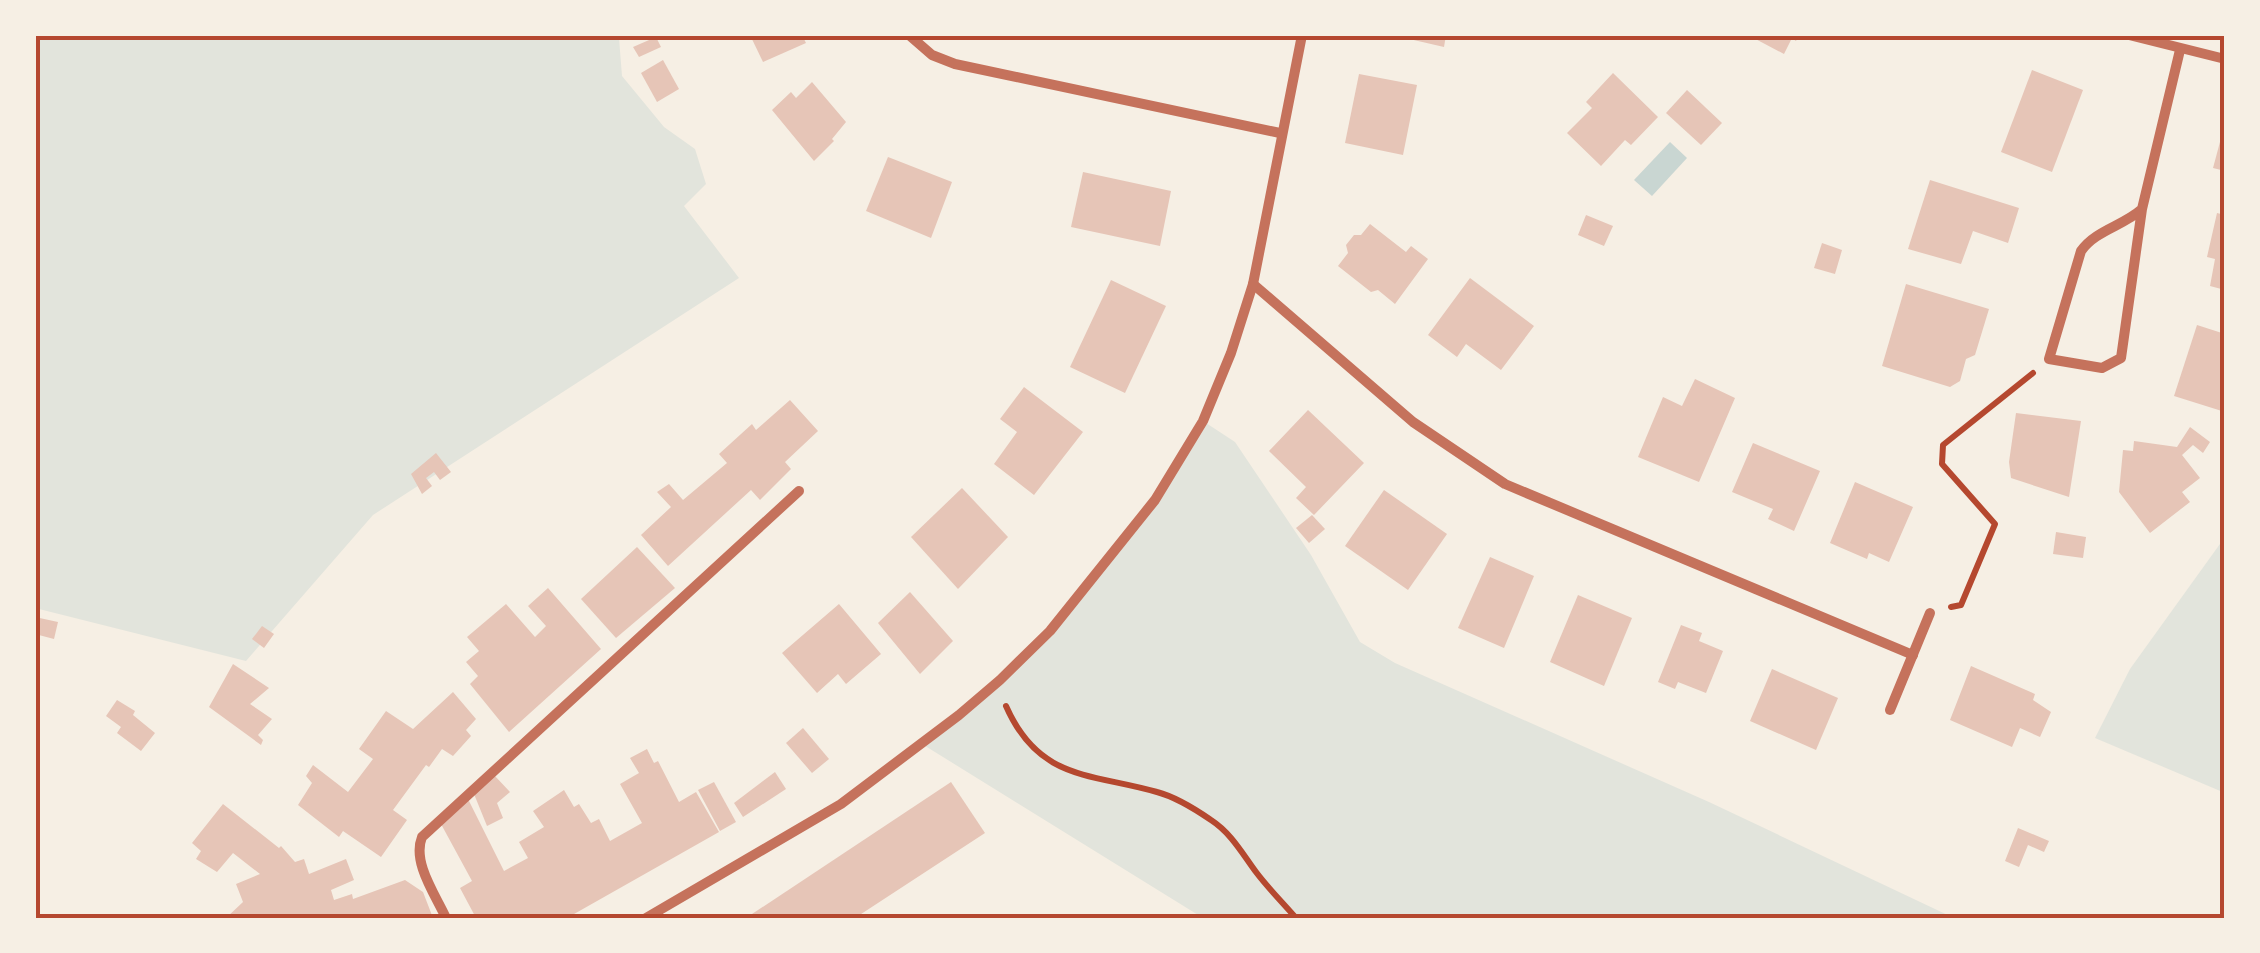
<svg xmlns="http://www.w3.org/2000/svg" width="2260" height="953" viewBox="0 0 2260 953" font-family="Barlow,sans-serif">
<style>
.green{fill:#e2e4dc}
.water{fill:#c9d6d2}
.building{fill:#e6c5b7}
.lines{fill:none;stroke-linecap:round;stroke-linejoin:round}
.path{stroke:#b5482f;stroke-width:6}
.minor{stroke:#c5725c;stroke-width:10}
.neatline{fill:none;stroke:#b5482f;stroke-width:4}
</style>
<rect width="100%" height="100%" fill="#f6efe4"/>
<g class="green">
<polygon points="35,35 622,35 619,38 622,76 664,127 695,149 706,184 684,206 739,278 373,515 246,661 35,608"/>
<polygon points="1203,421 1235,442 1311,555 1360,642 1395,663 1709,802 1954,918 1203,918 922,744 1050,631 1155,500"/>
<polygon points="2225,537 2225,793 2095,738 2130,669"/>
</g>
<polygon class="water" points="1670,142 1687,158 1652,196 1634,180"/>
<g class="building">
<polygon points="750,35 802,35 806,43 763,62"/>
<polygon points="1392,35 1446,35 1444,47"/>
<polygon points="1748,35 1799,35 1796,41 1792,38 1784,54"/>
<polygon points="656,37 661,47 639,57 633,47"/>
<polygon points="663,60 679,89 657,102 641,73"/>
<polygon points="2032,70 2083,90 2052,172 2001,152"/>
<polygon points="1613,73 1658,117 1631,145 1625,140 1601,166 1567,133 1592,108 1586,102"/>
<polygon points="1359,74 1417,85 1403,155 1345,143"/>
<polygon points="812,82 846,122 832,139 834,141 814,161 772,110 791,92 796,98"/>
<polygon points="1687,90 1722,123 1701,145 1666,113"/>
<polygon points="2224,127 2225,127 2225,171 2213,168"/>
<polygon points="888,157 952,182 931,238 866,211"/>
<polygon points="1083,172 1171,191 1160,246 1071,227"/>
<polygon points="1930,180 2019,208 2008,243 1973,231 1961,264 1908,249"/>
<polygon points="2217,213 2225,215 2225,290 2210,286 2215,259 2207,257"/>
<polygon points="1586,215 1613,226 1604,246 1578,235"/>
<polygon points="1370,224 1406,252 1411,246 1428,259 1395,304 1378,290 1371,292 1338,266 1348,253 1346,245 1354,235 1361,235"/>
<polygon points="1822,243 1842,250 1835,274 1814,268"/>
<polygon points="1470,278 1534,326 1501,370 1466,344 1457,357 1428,335"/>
<polygon points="1111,280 1166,306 1125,393 1070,367"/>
<polygon points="1906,284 1989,309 1975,355 1966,359 1960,381 1950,387 1882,366"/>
<polygon points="2197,325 2225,334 2225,412 2174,396"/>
<polygon points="1695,379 1735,398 1699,482 1638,457 1663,397 1682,406"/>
<polygon points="1024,387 1083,432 1034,495 994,464 1017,432 1000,419"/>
<polygon points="790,400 818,431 785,462 791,469 760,500 751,490 668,566 641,535 671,507 657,492 669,484 683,500 727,463 719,454 752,424 756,430"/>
<polygon points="1308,410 1364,463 1314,515 1296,498 1306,487 1269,451"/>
<polygon points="2016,413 2081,421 2069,497 2011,478 2009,462"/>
<polygon points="2190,427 2210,442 2203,453 2193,445 2182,455 2200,478 2182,492 2190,502 2150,533 2119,492 2123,450 2133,451 2134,441 2177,447"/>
<polygon points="1753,443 1820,471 1794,531 1768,519 1773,509 1732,492"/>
<polygon points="436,453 451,472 440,480 434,472 426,478 432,486 422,494 411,474"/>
<polygon points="1855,482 1913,507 1889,562 1869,553 1867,559 1830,543"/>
<polygon points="962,488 1008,537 958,589 911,537"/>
<polygon points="1384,490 1447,534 1408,590 1345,546"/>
<polygon points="1312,515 1325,529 1309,543 1296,528"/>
<polygon points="2056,532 2086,537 2083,558 2053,554"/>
<polygon points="637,547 675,588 616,638 581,599"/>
<polygon points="1490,557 1534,576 1504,648 1458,628"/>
<polygon points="548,588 601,649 509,732 470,684 478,676 466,662 479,651 467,637 506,604 535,637 546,626 528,606"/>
<polygon points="910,592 953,641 920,674 878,623"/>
<polygon points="1578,595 1632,618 1604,686 1550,662"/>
<polygon points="839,604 881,654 846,684 838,674 817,693 782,653"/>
<polygon points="35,617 58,622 54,639 35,634"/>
<polygon points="1681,625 1702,633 1699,641 1723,651 1706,693 1678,682 1675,689 1658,682"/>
<polygon points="262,626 274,634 264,648 252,639"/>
<polygon points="233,664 269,688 250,704 272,719 258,735 263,740 261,745 209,707"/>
<polygon points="1971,666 2035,694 2033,700 2051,712 2040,737 2020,728 2012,747 1950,720"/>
<polygon points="1772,669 1838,698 1816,750 1750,721"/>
<polygon points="453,692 476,719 466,730 471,736 453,756 442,749 429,767 426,765 393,810 407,820 381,857 343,831 339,837 298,805 312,783 306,776 313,765 348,792 373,759 359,749 386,711 413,729"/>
<polygon points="117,700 135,711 133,715 155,733 141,751 117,733 121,727 106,716"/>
<polygon points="803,728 829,759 812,773 786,743"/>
<polygon points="647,749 654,763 658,761 679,802 696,792 719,832 567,918 476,918 460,888 472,881 441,824 468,799 504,871 528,858 519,842 544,827 533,811 564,790 574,807 579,804 591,823 599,819 610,841 642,823 620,784 639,773 630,758"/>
<polygon points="775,772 786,789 743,817 734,803"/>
<polygon points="494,775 510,792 497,803 503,818 487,826 474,794"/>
<polygon points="714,782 736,822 720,831 698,790"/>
<polygon points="951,782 985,833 855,918 746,918"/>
<polygon points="223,804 279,848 281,846 295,862 304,859 309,874 346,859 354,880 331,890 334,900 352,894 353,899 405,880 423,892 433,918 226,918 243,902 236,884 260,874 233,853 217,872 196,859 201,851 192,843"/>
<polygon points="2018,828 2049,841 2044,852 2028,845 2019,867 2005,861"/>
</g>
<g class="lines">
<g class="path">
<polyline points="1951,607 1961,605 1995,524 1942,464 1943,445 2033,373"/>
<path d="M1006,706C1039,781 1091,773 1157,792C1176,797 1195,809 1211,820C1231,833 1242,853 1256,872C1268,888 1283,903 1296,918"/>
</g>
<g class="minor">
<polyline points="909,35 932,55 955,64 1280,133"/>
<polyline points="2129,35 2225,59"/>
<path d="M2142,209C2123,226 2096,230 2081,251L2049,359L2102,368L2121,358L2142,209L2180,50"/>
<polyline points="1253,284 1413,422 1505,484 1913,655"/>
<polyline points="1890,710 1930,613"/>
<path d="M446,918C435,894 412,862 422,837L799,491"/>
<polyline points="646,918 841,804 959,715 1000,680 1050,631 1155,500 1203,421 1231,353 1253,284 1302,35"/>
</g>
</g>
<rect width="2260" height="953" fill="none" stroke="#f6efe4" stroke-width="75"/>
<rect x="38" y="38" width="2184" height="878" class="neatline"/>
</svg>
